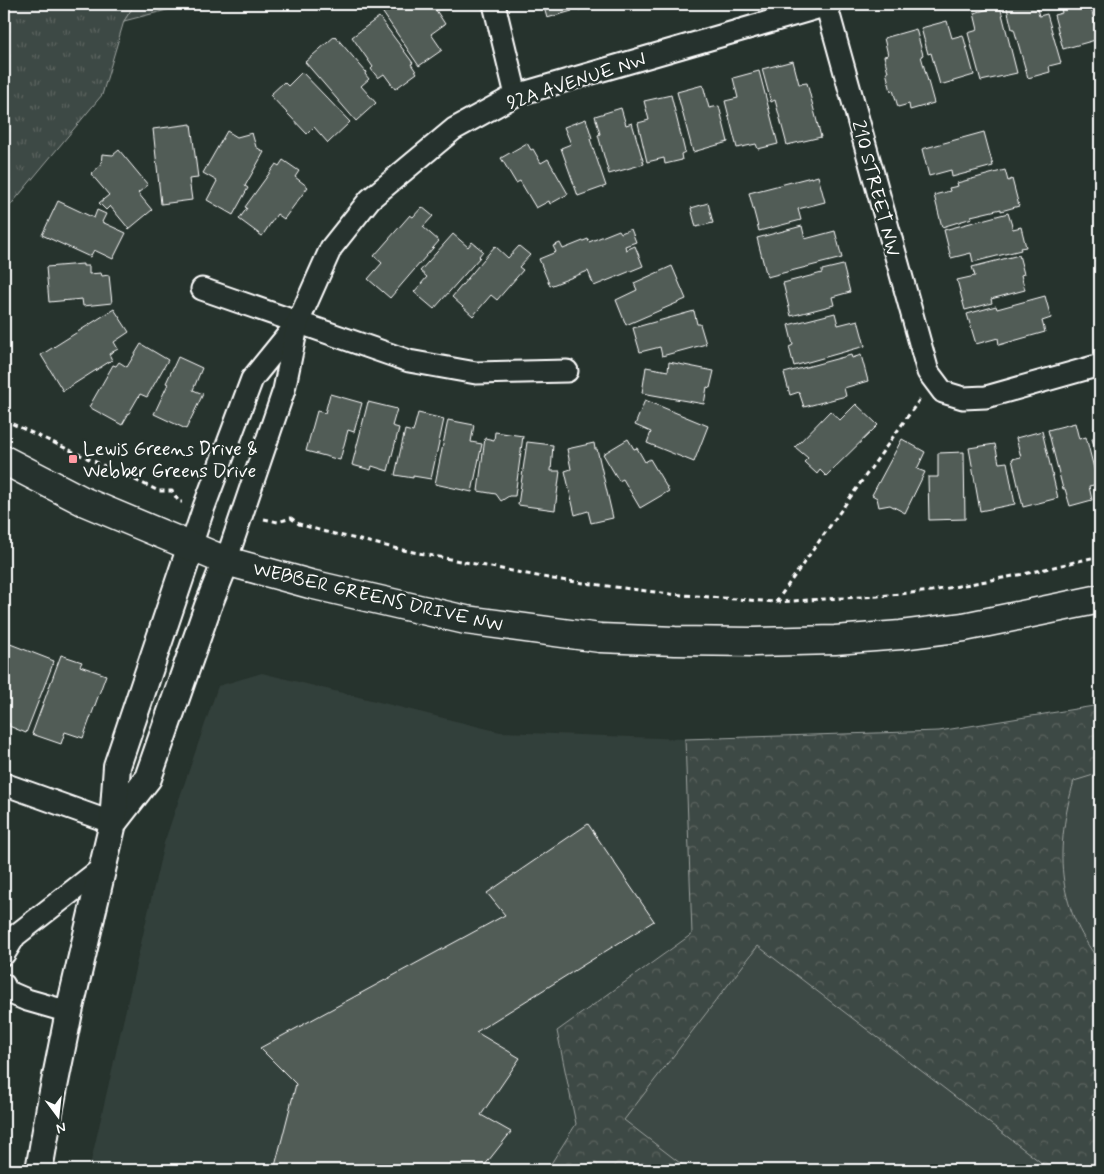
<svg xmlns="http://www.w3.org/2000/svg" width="1104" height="1174" viewBox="0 0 1104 1174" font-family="Mynerve,sans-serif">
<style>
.built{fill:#333f3a}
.grass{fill:url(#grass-tufts);stroke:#9ea4a2}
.park{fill:url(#park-crowns);stroke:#9ea4a2}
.pitch{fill:#3e4944;stroke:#9ea4a2}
.building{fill:#515c57;stroke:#fff}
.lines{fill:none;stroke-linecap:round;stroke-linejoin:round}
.minor-casing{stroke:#fff;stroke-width:25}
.tertiary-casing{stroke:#fff;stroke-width:30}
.secondary-casing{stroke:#fff;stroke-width:31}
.path{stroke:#fff;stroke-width:3;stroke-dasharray:5 4;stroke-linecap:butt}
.minor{stroke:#26332d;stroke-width:21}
.tertiary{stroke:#26332d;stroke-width:26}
.secondary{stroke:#26332d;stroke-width:28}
.poi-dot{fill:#ff9aa2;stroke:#26332d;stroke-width:2}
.labels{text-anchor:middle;stroke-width:5;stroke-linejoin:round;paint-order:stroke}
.street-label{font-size:19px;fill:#fff;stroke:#26332d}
.poi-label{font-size:19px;fill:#fff;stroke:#26332d;text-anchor:start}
</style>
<defs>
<pattern id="grass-tufts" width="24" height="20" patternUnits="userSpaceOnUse" patternTransform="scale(1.25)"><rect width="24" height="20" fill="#3e4944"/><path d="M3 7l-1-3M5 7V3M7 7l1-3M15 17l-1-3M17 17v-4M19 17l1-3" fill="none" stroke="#5b6460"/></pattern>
<pattern id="park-crowns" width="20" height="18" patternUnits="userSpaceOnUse" patternTransform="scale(1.25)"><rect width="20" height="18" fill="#3e4944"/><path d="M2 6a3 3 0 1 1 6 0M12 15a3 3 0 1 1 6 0" fill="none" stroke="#5b6460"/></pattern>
</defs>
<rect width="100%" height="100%" fill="#26332d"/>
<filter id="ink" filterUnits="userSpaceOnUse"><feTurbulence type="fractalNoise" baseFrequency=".02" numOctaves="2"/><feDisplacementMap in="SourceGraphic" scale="10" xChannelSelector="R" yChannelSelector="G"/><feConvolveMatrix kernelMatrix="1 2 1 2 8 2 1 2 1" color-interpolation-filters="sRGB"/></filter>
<g filter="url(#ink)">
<polygon class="built" points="262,673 500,732 685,739 692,934 557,1031 576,1124 547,1170 89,1170 164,843 218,686"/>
<polygon class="grass" points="4,4 135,4 124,21 102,95 4,213"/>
<g class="park">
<polygon points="135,4 190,4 124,21"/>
<polygon points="1100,705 1100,1170 547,1170 576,1124 557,1031 692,934 685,739 939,731"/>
</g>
<g class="pitch">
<path d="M1100,773V962C1055,903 1055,849 1074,781Z"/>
<polygon points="758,946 1043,1164 1039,1170 689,1170 624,1120"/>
</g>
<g class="building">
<polygon points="377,4 432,4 445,24 431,34 442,50 419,66"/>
<polygon points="543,4 569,4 572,11 547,18"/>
<polygon points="577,4 601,4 579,10"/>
<polygon points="1006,4 1033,4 1036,5 1039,16 1047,14 1061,63 1049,66 1050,72 1028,78 1014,29 1012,29"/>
<polygon points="1060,4 1090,4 1099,39 1063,49 1054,15 1062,13"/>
<polygon points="1000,6 1017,73 981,81 968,33 978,30 974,13"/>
<polygon points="379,17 413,63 411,64 417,73 395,89 384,74 378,78 371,69 373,67 352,37"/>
<polygon points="947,21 952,38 963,35 974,75 940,85 931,53 928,54 921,28"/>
<polygon points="916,29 923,55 921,56 934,103 910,110 909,104 898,107 893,90 891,91 886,72 888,72 884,56 888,55 884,38"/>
<polygon points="335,36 366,72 365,74 369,79 361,86 376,103 356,121 305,62"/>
<polygon points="793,61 799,84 807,83 821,137 787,145 775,100 771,102 762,69"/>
<polygon points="759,71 778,144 758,149 756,144 737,148 725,101 738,98 733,78"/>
<polygon points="302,72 350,122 328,143 314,127 307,134 270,95 284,82 288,86"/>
<polygon points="703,85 709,108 719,106 728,142 693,152 677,92"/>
<polygon points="671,95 685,152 681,154 682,160 665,164 664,158 647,162 638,123 649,120 644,101"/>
<polygon points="621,108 626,125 632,123 644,164 609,174 598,135 600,134 595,116"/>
<polygon points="586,119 592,138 590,139 606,186 578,196 561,148 571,144 564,127"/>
<polygon points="191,124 198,178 189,179 192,200 161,204 153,129"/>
<polygon points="227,131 237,137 252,133 256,147 264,152 245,186 248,188 233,215 207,200 217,181 203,173"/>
<polygon points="984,132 993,166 952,177 951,170 929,176 922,149"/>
<polygon points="527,143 531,150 533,149 541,163 548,159 568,194 550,204 549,201 536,208 520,181 516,183 501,158"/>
<polygon points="119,150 148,185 138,193 152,210 129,229 110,206 106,210 99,203 109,195 91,174 101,165 102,154 113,155"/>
<polygon points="283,160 299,171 295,177 308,187 284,219 277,214 262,236 239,219 247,208 245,207 276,164 279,166"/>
<polygon points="1005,170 1008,181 1012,179 1019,206 1001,211 1001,209 971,216 972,218 942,227 934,195 950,191 949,188 958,186 957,183"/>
<polygon points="818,176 825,202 798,209 801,220 759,231 749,193 811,177 811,178"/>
<polygon points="58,201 94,218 97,210 106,214 102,222 126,233 113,259 94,250 90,257 42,235"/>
<polygon points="708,203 713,223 696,227 691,208"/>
<polygon points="422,207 433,216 423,227 439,241 390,298 368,279 382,263 374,256 410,215 413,217"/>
<polygon points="1008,213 1013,229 1021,227 1026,247 1020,248 1021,250 973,262 971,253 951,258 944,230"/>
<polygon points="802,226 805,239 835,231 842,258 767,277 757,238"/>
<polygon points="631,229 636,242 625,246 626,250 635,246 643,266 594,286 588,271 550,286 539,259 556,252 553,246 560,243 563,249 588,239 589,242 619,230 621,233"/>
<polygon points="453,234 468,247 472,242 483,251 479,256 480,257 434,309 414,292 427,277 420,271"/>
<polygon points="495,246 508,258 519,246 530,255 519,267 523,270 497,300 491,295 473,316 452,297"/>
<polygon points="1019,255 1024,274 1021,275 1025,290 991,299 992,303 965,310 957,280 975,276 972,267"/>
<polygon points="83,264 83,266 89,266 89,274 101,273 102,276 109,275 112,303 83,306 82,299 49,302 46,267"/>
<polygon points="843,265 850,292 832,297 834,305 791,316 783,283 822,273 822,270"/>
<polygon points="672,266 686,299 626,325 616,300 637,290 634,283"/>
<polygon points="1045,296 1051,318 1042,321 1045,332 999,345 998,338 976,344 967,314 996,306 997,309"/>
<polygon points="114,309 129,332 114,342 118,349 109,354 112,360 63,391 41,355"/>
<polygon points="694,311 697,324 700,324 706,344 662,356 660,347 640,352 633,328"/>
<polygon points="835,313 838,325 858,320 865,346 794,366 789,347 793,345 788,325"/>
<polygon points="141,344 168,360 147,397 140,394 122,425 89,407 113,365 116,366 119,362 127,367"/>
<polygon points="851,355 852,358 861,355 868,381 844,388 846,396 804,407 799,392 790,395 784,373"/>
<polygon points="178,357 202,368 193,390 203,394 186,429 154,414 168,384 166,383"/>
<polygon points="669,362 714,371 710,388 707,387 704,404 642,393 646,367 668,371"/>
<polygon points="330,394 362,403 354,432 348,430 340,460 306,451 317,411 325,413"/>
<polygon points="645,400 708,426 694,462 647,443 651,432 635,425"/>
<polygon points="368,402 397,409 392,426 399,428 388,471 372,466 371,470 352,465"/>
<polygon points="856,404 878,425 826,476 820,470 817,474 804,462 808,458 795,447 830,411 840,420"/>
<polygon points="418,413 444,419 431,479 413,476 413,478 395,475 405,430 413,432"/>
<polygon points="448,420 474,425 471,442 482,444 472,492 435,484"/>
<polygon points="1075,423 1079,439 1086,437 1098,484 1089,486 1092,500 1070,506 1065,489 1063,489 1048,430"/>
<polygon points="1042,431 1058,498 1023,507 1012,459 1021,457 1016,438"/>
<polygon points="495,432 523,436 515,496 509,496 501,501 496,494 478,491 485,438 494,440"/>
<polygon points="1100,436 1100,465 1092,439"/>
<polygon points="628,439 634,449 637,448 645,462 650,459 669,491 640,508 623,479 619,481 603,454"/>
<polygon points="902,439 925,452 917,469 925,472 905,513 890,505 879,507 877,498 872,495"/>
<polygon points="527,442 553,445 551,471 560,471 555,510 518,505"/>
<polygon points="594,443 595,449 597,449 613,518 591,523 588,511 575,515 565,471 571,469 567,449"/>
<polygon points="995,444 999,463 1007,462 1015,504 980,511 969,448"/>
<polygon points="964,452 965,519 929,520 928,477 938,477 938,453"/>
<polygon points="5,642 54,661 26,733 9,726 10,724 4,721 5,704 4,703 4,647"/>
<polygon points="61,655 82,662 80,666 106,675 83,738 65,732 61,744 32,734"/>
<polygon points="588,824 654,921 476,1032 520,1058 481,1115 511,1132 481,1170 274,1170 296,1084 260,1048 505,915 487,893"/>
</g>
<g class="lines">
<defs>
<g id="minor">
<polyline points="494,4 516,95"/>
<polyline points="826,4 928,372 943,392 963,398 986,397 1100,365"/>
<polyline points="202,289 409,361 476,373 567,371"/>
<polyline points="191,546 204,507 252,379 295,326"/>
<polyline points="226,561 284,390 298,322 331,248 370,199 454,129 516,95 831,4"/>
<polyline points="4,784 113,823"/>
<polyline points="4,954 15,936 102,868"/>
<polyline points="4,985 6,991 27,1000 69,1012"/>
</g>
<g id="tertiary">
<polyline points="113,823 148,778 208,606 226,561"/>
<polyline points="39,1170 50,1107 69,1012 113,823 117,766 191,546"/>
</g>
<polyline id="secondary" points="4,460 85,502 226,561 310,584 466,620 600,638 675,641 754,642 835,640 901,635 964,627 1100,599"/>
</defs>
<use href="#minor" class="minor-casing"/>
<use href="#tertiary" class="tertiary-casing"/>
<use href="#secondary" class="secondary-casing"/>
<g class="path">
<polyline points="4,420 159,491 172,491 179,502 182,502"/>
<polyline points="264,519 278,522 291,518 299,524 322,531 403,550 553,579 670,594 775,602 878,596 932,591 1024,574 1100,556"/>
<polyline points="776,602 920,399"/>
</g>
<use href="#minor" class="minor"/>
<use href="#tertiary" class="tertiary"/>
<use href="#secondary" class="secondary"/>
</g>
</g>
<rect class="poi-dot" x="68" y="454" width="10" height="10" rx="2.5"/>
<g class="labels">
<g class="street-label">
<text transform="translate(576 80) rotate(-18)" y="7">92A AVENUE NW</text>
<text transform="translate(877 188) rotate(75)" y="7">210 STREET NW</text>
<text transform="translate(378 596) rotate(13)" y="7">WEBBER GREENS DRIVE NW</text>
</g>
<g class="poi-label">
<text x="83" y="455">Lewis Greens Drive &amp;<tspan x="83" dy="22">Webber Greens Drive</tspan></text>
</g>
</g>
<rect width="1104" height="1174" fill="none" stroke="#26332d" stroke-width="20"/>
<rect x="10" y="10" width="1084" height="1154" fill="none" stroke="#fff" stroke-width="2" filter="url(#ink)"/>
<g transform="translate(58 1116) rotate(165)" stroke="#26332d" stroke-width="4" paint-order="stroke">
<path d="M0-4L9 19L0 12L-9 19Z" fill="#ffffff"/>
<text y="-8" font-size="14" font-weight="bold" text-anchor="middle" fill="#ffffff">N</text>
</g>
</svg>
